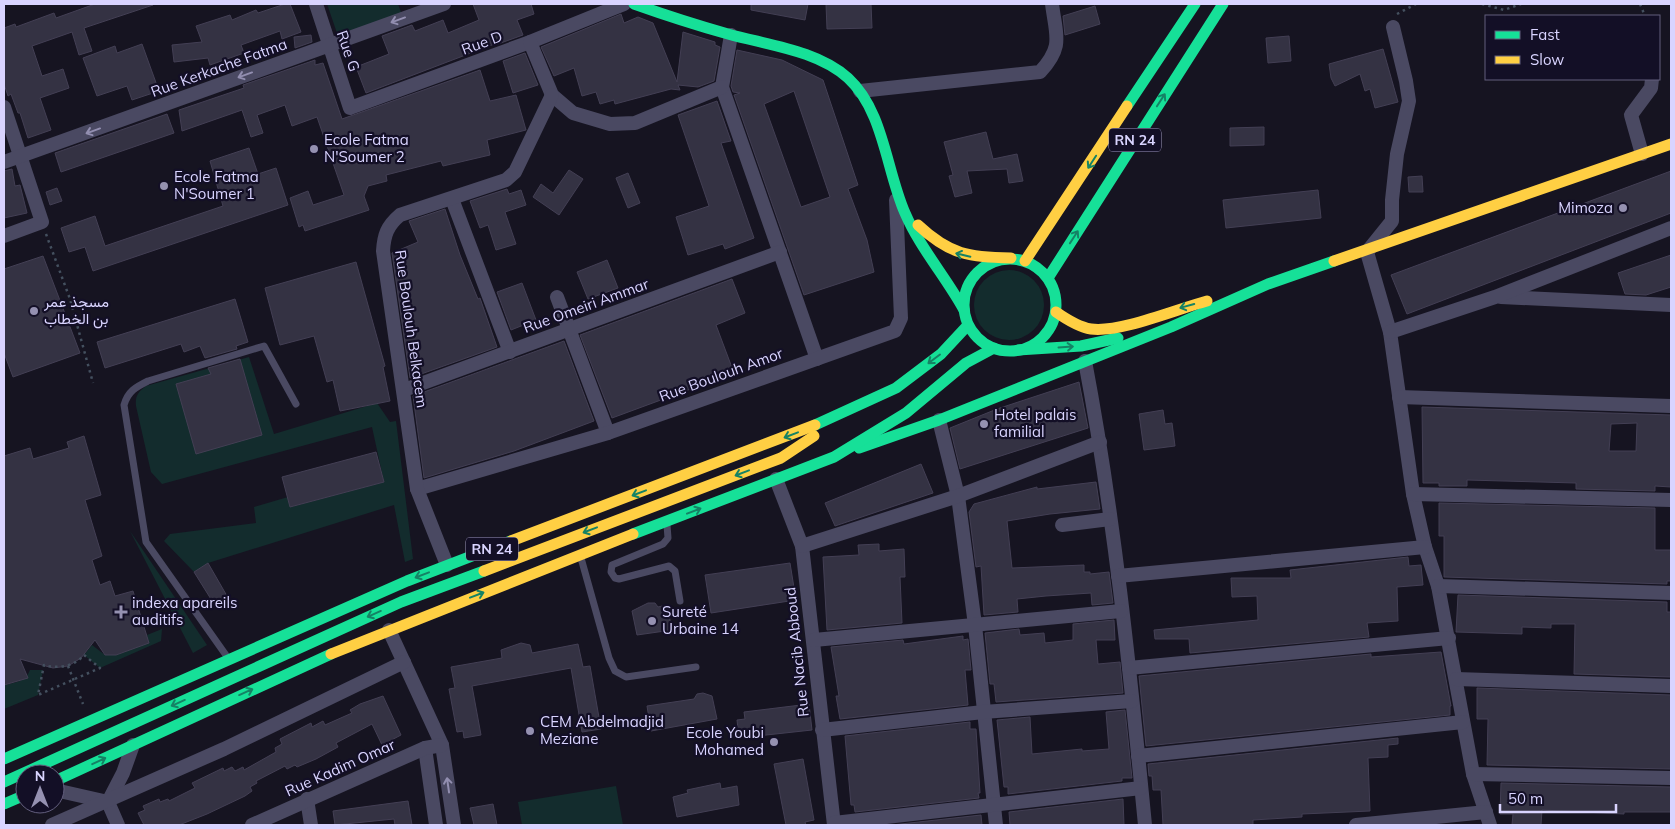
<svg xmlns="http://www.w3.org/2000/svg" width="1675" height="829" viewBox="0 0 1675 829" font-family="Mulish,Vazirmatn,sans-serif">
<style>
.green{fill:#132c2d}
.building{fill:#343243;stroke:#433f54;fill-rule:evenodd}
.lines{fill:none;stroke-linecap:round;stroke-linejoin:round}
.path{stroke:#44505f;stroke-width:2.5;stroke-dasharray:2.5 4;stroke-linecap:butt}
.lane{stroke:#4a4962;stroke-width:7}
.street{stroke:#4a4962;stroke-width:14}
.fast{stroke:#16e098;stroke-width:11}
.slow{stroke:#ffcf43;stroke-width:11}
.oneway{stroke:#928eb0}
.oneway2{stroke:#158265}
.poi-dot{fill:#9591b1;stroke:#130f26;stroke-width:2}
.labels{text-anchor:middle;stroke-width:4.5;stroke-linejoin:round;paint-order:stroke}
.shield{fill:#130f26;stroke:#9e99be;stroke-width:1}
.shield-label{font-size:14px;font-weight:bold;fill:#d9d4ff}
.street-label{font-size:15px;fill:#d9d4ff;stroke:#130f26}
.poi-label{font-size:15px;fill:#d9d4ff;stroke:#130f26;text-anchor:start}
</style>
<rect width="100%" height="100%" fill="#161421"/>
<g class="green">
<polygon points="327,4 398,4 402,15 338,36"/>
<circle cx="1009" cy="305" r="35"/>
<path d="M249,357L274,434L377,403L390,422L396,421L413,559L405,562L394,505L208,563L194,572L164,541L170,534L256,523L254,507L288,497L291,507L384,482L372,427L162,484L151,472L136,406C135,396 138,392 146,386Z"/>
<polygon points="130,531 207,645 193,653"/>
<polygon points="162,629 161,641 100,668 84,655 92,645 105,655 116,655 149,643 147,635"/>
<path d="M30,670H43L38,695L4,709V685C15,683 26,681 30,670Z"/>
<polygon points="616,786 623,825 522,825 518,802"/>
</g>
<g class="building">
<polygon points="95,4 153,5 84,28 92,51 79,55 72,32 32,46 42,76 63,69 69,88 40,98 51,130 28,138 20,113 18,113 11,94 8,96 4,84 4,28 15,24 16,27 54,13 56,18"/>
<polygon points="285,4 290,4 301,32 282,39 280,31 241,45 244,53 210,65 208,58 174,62 172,45 202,42 196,26 230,15 232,20 256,10 258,13"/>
<polygon points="473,4 531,4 534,14 517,20 523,35 498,44 497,43 366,93 356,67 389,54 382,36 412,25 415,31 443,20 448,33 479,20"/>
<polygon points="751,4 808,4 805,20 751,10"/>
<polygon points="826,4 871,4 872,28 827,29"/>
<polygon points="1095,6 1100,24 1065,35 1063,16"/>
<polygon points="621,14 624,23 638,17 653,23 677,82 683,32 715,42 715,45 720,47 714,81 698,87 678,85 680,90 671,89 615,104 614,100 600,104 596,92 582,96 574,68 554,76 541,47"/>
<polygon points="311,35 312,42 295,48 294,37"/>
<polygon points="1289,36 1291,61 1268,63 1266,38"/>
<polygon points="142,44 159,91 132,100 127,86 97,96 83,58 115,46 117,53"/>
<polygon points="1383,49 1398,102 1375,108 1370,89 1365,91 1360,74 1335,86 1331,78 1329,64"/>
<path d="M737,50L782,60L823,80L858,185L848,189L867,240L874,272L804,295L734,95L740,93L733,92L731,86ZM794,91L830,197L801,207L764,104Z"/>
<polygon points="525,53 538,85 513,93 503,61"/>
<polygon points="315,60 315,65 323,63 342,119 480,70 490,101 516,95 526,130 487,140 490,155 443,166 441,161 386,175 387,181 368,186 364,196 369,210 305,231 303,225 299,227 290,198 308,191 313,205 344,195 317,117 292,126 285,105 257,115 263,133 251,137 242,110 182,131 179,110 244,88 243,85"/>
<polygon points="717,101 731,141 721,143 754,238 725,249 723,244 688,255 676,217 709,206 678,115"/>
<polygon points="167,114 174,133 61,172 55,153"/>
<polygon points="1264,127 1264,145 1230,146 1230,128"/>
<polygon points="986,132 993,159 1017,154 1023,181 1009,183 1007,169 967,171 972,193 955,197 949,176 953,175 944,142"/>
<polygon points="249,148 258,174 276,168 288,205 93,271 85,247 69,252 61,228 95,216 105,246 223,206 210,161"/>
<polygon points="12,169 15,186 20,185 27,213 4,218 4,171"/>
<polygon points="569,170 583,179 559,215 533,197 541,184 553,193"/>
<polygon points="1671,171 1671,213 1407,314 1391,275"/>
<polygon points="628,173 640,203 628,208 616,178"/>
<polygon points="1422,176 1423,192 1409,192 1408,177"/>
<polygon points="57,188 62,201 50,205 46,192"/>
<polygon points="507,189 509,194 521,190 526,205 505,212 516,244 496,250 488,225 480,228 470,201"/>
<polygon points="1318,190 1321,218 1226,228 1223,200"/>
<polygon points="445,209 460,255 478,299 480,298 497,347 410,378 392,253 418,242 409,221"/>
<polygon points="1671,255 1671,287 1646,295 1625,294 1618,273"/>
<polygon points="43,256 80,353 13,377 4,353 4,269"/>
<polygon points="607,260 618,288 588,299 577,272"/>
<polygon points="356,262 385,366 383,367 390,401 340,411 333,380 327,382 314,336 280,345 265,288"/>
<polygon points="732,279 745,313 716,325 734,373 612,418 580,335"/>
<polygon points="522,283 536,320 511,330 497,292"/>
<polygon points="235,299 248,342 236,346 237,349 205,358 200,346 184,352 181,344 105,368 97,342"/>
<polygon points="564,341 594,421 514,451 424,478 413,396"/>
<polygon points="240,359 262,435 196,454 176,384 211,374 208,368"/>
<polygon points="1079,382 1088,428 960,469 950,428 997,409"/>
<path d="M1422,407L1671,415V487L1655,486V491L1576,489V483L1467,480V486H1439V483H1423ZM1637,423L1636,451H1609L1611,424Z"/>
<polygon points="1163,410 1165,424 1172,423 1175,446 1144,450 1139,414"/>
<polygon points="84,436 101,495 85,500 102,556 92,560 100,585 110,581 115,596 133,591 149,643 116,655 105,655 95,640 81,658 68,666 53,668 20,659 28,678 4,685 4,456 30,448 33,459 69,448 67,442"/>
<polygon points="376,452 384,482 290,507 282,477"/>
<polygon points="921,464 933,493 835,526 825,503"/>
<polygon points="1096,482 1100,509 1050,514 1007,521 1012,568 1084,565 1084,572 1090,572 1090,574 1109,572 1113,603 1092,605 1091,593 1046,596 1017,599 1018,612 984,615 981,566 976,567 969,512 974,504 1037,487 1037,489"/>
<polygon points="1439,503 1655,508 1655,550 1671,550 1671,581 1667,581 1667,584 1444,577 1444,536 1439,536"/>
<polygon points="879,544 879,551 904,549 905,577 900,577 902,623 827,630 823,557 859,555 858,545"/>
<polygon points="1408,557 1409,566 1421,565 1423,585 1397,587 1398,621 1367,623 1369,637 1190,653 1189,639 1155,639 1154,630 1258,620 1257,596 1232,597 1231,578 1291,578 1290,570"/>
<polygon points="208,563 227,596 214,604 194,572"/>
<polygon points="790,563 796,600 711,613 705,575"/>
<polygon points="1458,595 1667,602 1667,612 1671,612 1671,677 1574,674 1575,624 1551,624 1551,628 1522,627 1522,634 1456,632"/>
<polygon points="648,603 655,603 658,607 667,605 672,630 637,635 632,611"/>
<polygon points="1114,620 1115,640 1096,640 1098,664 1120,662 1123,693 996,702 994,684 990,684 985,633 1019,629 1020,635 1044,633 1045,643 1073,640 1073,624"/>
<polygon points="963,636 963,640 968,639 971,670 965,670 968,705 840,719 836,696 839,696 831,647 903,640 904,644"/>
<polygon points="521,643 530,645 532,653 578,644 583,667 590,666 601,729 582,732 571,668 472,686 481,735 464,738 463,731 457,732 449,689 455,688 451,667 502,658 501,650"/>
<polygon points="1441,652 1451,706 1450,706 1450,715 1146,746 1139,676 1371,654 1371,657"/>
<polygon points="1477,688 1671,695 1671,769 1487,765 1488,719 1477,719"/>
<polygon points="703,693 712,696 717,719 651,731 647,706 694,699 697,694"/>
<polygon points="383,696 401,735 382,745 372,724 336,743 338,747 316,759 297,767 295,765 287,769 285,766 256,781 257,783 250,787 252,791 245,796 207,814 179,825 144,825 138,813 145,810 143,806 159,799 160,802 168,799 169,801 195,788 192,783 223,768 224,771 232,767 235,771 243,767 244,770 276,752 275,748 282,744 280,739 311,723 312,727 323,721 325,725 352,713 350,710 360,704"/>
<polygon points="809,704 812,730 739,738 737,720 745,719 744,712"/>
<polygon points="1125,710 1132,778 1122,778 1122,781 1008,794 1008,787 1004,787 997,720 1030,717 1032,754 1082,749 1082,751 1109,749 1106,712"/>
<polygon points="970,722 970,729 976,729 980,793 978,793 979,798 855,812 854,805 851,805 845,736"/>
<polygon points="1398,738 1398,744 1388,745 1388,757 1368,758 1370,811 1302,814 1302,817 1253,820 1253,825 1163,825 1161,790 1153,790 1152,776 1149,776 1148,764"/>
<polygon points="803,759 814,820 805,822 806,825 786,825 774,764"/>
<polygon points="720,783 721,789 737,786 739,805 677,817 673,797 688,793 687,790"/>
<polygon points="1501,783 1671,787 1671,812 1624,812 1624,814 1542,810 1541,825 1512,825 1513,814 1500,814"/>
<polygon points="1123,799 1124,825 1010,825 1009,812"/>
<polygon points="408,801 412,825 395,825 394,819 335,825 333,811"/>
<polygon points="493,804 497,825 474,825 470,808"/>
<polygon points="981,815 982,825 892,825"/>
</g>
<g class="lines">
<g class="path">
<polyline points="1482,4 1504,10 1521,4"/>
<polyline points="1640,4 1645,16"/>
<polyline points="1397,14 1416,4"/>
<polyline points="46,234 70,299 93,383"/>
<path d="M84,655L100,668L38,695L44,665C57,669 74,667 84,655Z"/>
<polyline points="68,666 83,704"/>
</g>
<g class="lane">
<polyline points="667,525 668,538 663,544 612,565 611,572 615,578 619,579 669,566 675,571 680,601"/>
<polyline points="581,558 609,658 615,671 626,677 696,667"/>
<path d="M228,658L146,542L124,405C128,391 136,387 148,381L264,346L296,404"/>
</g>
<g class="street">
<polyline points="316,4 350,108 530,42 624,4"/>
<polyline points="1393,27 1406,81 1409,101 1397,154 1392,200 1392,221 1367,252 1390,332 1413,494 1425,547 1438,586 1473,774 1490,825"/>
<polyline points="731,35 722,87 817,359"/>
<polyline points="530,42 552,95 573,113 610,124 635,123 722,87"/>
<path d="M860,91L1040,72C1064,46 1056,36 1052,4"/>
<polyline points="4,107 42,222 4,236"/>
<polyline points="1642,154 1631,115 1651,88 1652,79"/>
<polyline points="4,162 444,4"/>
<polyline points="452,199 510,352"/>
<polyline points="557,297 608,433"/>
<polyline points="1501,297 1671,305"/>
<polyline points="1390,332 1495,297 1671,228"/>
<path d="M1085,361C1114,514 1130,670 1145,825"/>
<polyline points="404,390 780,252"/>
<polyline points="1399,397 1671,406"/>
<polyline points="939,420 958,496 975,625 996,825"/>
<polyline points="776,479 802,546 834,825"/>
<polyline points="417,489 608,433 895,331 901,318 896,200"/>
<polyline points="1413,494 1671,500"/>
<polyline points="1062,525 1110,519"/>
<polyline points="802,546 958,496 1100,442"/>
<path d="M447,565L417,489L383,251C384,235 387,226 400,215L506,180L515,172L552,95"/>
<polyline points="1118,576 1425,547"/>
<polyline points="1438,586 1671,593"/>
<polyline points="389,630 442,745 454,825"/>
<polyline points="814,640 1121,611"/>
<polyline points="1129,668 1449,638"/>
<polyline points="1456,679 1671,686"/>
<polyline points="822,730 983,712 1132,701"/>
<polyline points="425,748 436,825"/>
<polyline points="1138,756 1463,722"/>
<polyline points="1473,774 1671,778"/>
<polyline points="55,790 108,802"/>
<polyline points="307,799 311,825"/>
<polyline points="108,802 123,773 133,745"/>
<polyline points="108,802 118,825"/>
<polyline points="834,823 1141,788"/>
<polyline points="52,825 224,749 404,662"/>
<polyline points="252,825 425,748 442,745"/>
<polyline points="1356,825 1486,812"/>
</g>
<g class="fast">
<path d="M634,4C665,15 696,25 728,34C767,45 817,50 848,78C884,111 886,170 905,213C920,248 946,277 964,310"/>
<polyline points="1127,106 1195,4"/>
<circle cx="1010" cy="305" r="46"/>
<polyline points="1048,278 1223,4"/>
<polyline points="1018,350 1081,346 1118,338"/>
<polyline points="815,425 896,388 941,354 968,325"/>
<polyline points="859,448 939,420 1171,327 1268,284 1334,261"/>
<polyline points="633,534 834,457 906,413 966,363 994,348"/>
<polyline points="4,759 407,581 511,541"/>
<polyline points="55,781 331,654"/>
<polyline points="4,782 401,602 484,571"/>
<polyline points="4,804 25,795"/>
</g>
<g class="slow">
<path d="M918,225C950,255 969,257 1011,258"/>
<polyline points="1025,261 1127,106"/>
<polyline points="1334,261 1671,144"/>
<path d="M1056,312C1066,319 1078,327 1091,329C1120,333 1177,309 1207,301"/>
<polyline points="511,541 815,425"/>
<polyline points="484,571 781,458 814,436"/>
<polyline points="331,654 633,534"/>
</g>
</g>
<defs><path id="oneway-shaft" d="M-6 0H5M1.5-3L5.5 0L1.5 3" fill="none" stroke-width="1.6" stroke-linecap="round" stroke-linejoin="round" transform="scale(1.25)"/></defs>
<g class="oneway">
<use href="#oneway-shaft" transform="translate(398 20) rotate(160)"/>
<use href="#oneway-shaft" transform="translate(245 75) rotate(160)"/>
<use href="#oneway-shaft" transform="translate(93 131) rotate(160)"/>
<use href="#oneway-shaft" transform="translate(448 785) rotate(-98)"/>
</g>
<g class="oneway2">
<use href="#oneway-shaft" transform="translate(1161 100) rotate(-57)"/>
<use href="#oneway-shaft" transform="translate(1092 162) rotate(123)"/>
<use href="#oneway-shaft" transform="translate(1074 237) rotate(-57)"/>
<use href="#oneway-shaft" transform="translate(963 255) rotate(-167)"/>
<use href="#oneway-shaft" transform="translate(1187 306) rotate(165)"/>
<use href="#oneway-shaft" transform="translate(1066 347) rotate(-4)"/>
<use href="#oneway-shaft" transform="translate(934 359) rotate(143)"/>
<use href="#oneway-shaft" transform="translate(791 435) rotate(159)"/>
<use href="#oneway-shaft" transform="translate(742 473) rotate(159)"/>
<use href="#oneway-shaft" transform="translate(639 493) rotate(159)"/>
<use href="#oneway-shaft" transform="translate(694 511) rotate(-21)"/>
<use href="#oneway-shaft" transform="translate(590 530) rotate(159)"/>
<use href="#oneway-shaft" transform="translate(422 575) rotate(159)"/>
<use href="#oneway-shaft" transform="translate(477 595) rotate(-21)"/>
<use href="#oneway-shaft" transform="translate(374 614) rotate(156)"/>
<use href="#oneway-shaft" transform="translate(246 692) rotate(-24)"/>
<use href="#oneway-shaft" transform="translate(178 703) rotate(156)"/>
<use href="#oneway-shaft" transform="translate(99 761) rotate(-25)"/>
</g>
<g class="poi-dot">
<circle cx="314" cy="149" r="5"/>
<circle cx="164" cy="186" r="5"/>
<circle cx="1623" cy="208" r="5"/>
<circle cx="34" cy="311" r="5"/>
<circle cx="984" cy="424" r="5"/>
<path d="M118.5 604.5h5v5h5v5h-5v5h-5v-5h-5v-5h5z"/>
<circle cx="652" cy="621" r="5"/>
<circle cx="530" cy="731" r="5"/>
<circle cx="774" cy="742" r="5"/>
</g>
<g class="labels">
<g class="shield">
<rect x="1109" y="128.5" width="52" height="23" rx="4"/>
<rect x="466" y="537.5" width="52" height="23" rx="4"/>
</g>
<g class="shield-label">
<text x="1135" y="145">RN 24</text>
<text x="492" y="554">RN 24</text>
</g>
<g class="street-label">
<text transform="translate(482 43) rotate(-20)" y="5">Rue D</text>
<text transform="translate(348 51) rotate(71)" y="5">Rue G</text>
<text transform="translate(219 68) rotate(-20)" y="5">Rue Kerkache Fatma</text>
<text transform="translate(586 306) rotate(-20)" y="5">Rue Omeiri Ammar</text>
<text transform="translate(411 329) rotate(82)" y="5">Rue Boulouh Belkacem</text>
<text transform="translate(721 375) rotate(-20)" y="5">Rue Boulouh Amor</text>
<text transform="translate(797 652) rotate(-96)" y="5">Rue Nacib Abboud</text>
<text transform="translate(340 768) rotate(-24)" y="5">Rue Kadim Omar</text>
</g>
<g class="poi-label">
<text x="324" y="145">Ecole Fatma<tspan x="324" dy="17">N'Soumer 2</tspan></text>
<text x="174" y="182">Ecole Fatma<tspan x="174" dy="17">N'Soumer 1</tspan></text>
<text x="1613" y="213" text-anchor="end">Mimoza</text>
<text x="44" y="307">مسجذ عمر<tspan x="44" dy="17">بن الخطاب</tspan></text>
<text x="994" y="420">Hotel palais<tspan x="994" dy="17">familial</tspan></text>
<text x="132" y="608">indexa apareils<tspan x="132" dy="17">auditifs</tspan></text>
<text x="662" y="617">Sureté<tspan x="662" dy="17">Urbaine 14</tspan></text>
<text x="540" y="727">CEM Abdelmadjid<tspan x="540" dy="17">Meziane</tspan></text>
<text x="764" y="738" text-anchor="end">Ecole Youbi<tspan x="764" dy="17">Mohamed</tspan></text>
</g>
</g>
<rect width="1675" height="829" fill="none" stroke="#d9d4ff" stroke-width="10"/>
<rect x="1485" y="15" width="175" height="65" fill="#130f26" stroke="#625e7d"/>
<rect x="1495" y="31" width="25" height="8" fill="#16e098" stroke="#625e7d"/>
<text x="1530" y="40" font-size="15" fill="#d9d4ff">Fast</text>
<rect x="1495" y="56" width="25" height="8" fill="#ffcf43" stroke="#625e7d"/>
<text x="1530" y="65" font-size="15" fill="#d9d4ff">Slow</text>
<g transform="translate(40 789)"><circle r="24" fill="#130f26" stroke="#625e7d"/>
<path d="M0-4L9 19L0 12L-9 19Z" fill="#9591b1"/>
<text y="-8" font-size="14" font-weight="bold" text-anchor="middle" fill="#d9d4ff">N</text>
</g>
<path d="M1500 804v8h116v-8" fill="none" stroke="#d9d4ff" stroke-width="2.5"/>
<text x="1508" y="804" font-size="15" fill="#d9d4ff" stroke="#130f26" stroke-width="4" paint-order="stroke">50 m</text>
</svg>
